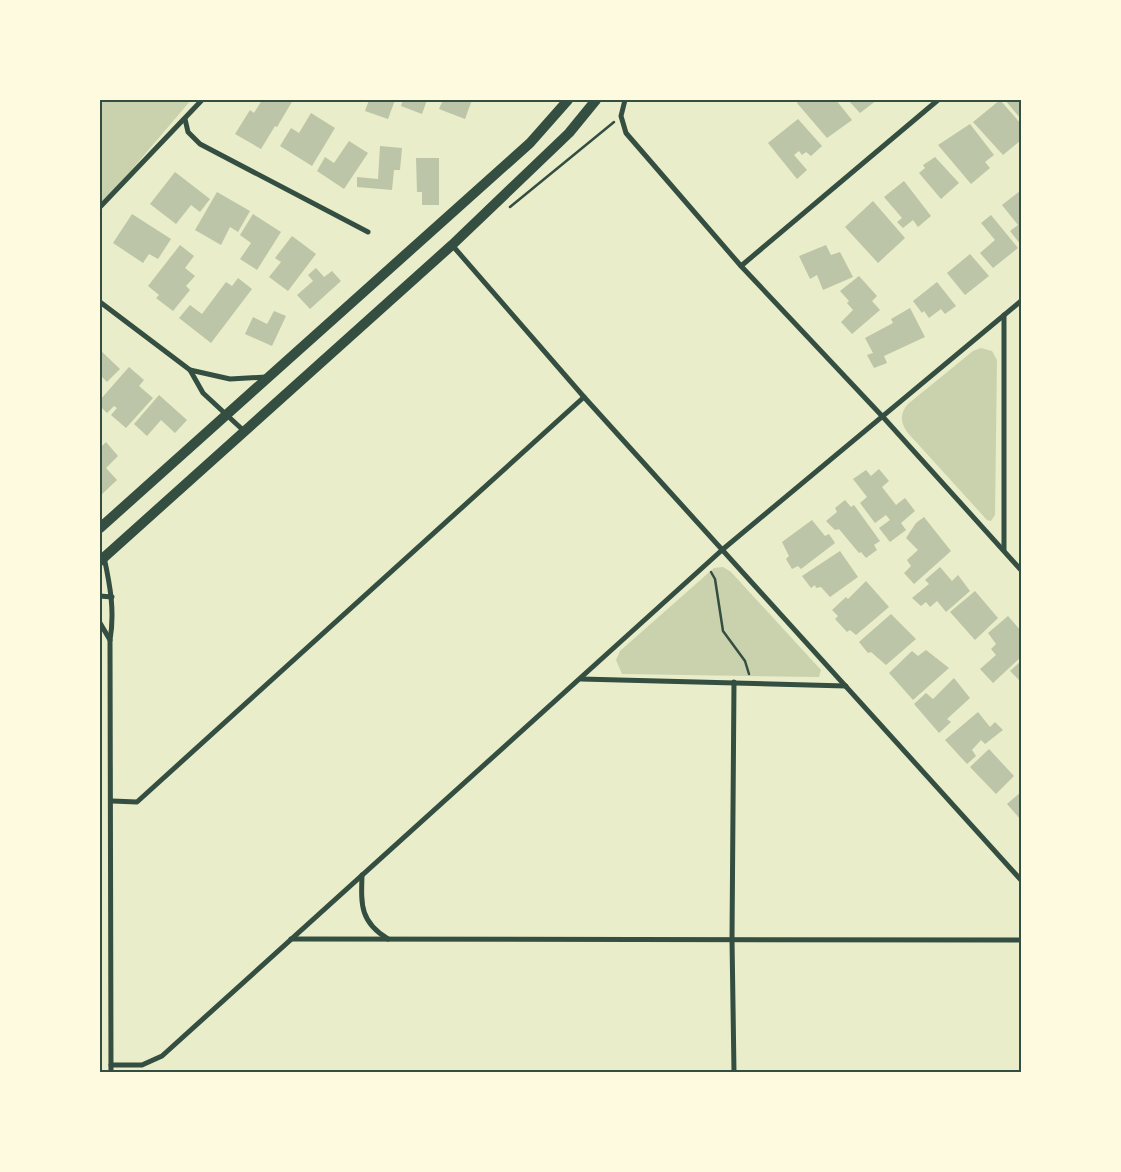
<svg xmlns="http://www.w3.org/2000/svg" width="1121" height="1172" viewBox="0 0 1121 1172" font-family="Roboto,sans-serif">
<style>
.green{fill:#cad2ad}
.building{fill:#bcc5a7}
.lines{fill:none;stroke-linecap:round;stroke-linejoin:round}
.path{stroke:#344e41;stroke-width:2.5}
.minor{stroke:#344e41;stroke-width:5}
.primary{stroke:#344e41;stroke-width:10}
.neatline{fill:none;stroke:#344e41;stroke-width:2}
</style>
<rect width="100%" height="100%" fill="#e9edc9"/>
<g class="green">
<polygon points="100,100 191,100 100,207"/>
<path d="M981,348L992,351L997,360L995,515L991,521L987,520L907,432C900,422 900,413 908,404L973,351Z"/>
<polygon points="723,567 731,572 821,670 819,677 622,674 616,660 620,651 714,568"/>
</g>
<g class="building">
<polygon points="262,100 293,100 277,127 275,126 261,149 235,134 250,110 254,113"/>
<polygon points="369,100 395,100 388,119 365,111"/>
<polygon points="403,100 427,100 422,114 401,106"/>
<polygon points="443,100 472,100 465,119 439,109"/>
<polygon points="800,100 836,100 852,120 827,138 797,103"/>
<polygon points="848,100 877,100 860,113"/>
<polygon points="1000,100 1021,124 1021,140 1003,155 973,122"/>
<polygon points="1005,100 1021,100 1021,119"/>
<polygon points="311,113 335,128 312,166 280,146 291,128 299,133"/>
<polygon points="798,119 822,146 811,156 806,152 802,155 799,151 794,155 807,170 797,179 768,143"/>
<polygon points="970,124 994,155 985,162 990,168 971,184 938,145"/>
<polygon points="349,141 368,153 344,189 317,171 325,157 334,163"/>
<polygon points="380,146 402,148 400,170 394,170 392,190 357,187 357,177 378,179"/>
<polygon points="935,157 959,183 941,199 919,173 925,168 923,165"/>
<polygon points="416,158 439,158 439,205 422,205 422,192 417,192"/>
<polygon points="175,172 210,199 200,212 191,205 176,224 150,204"/>
<polygon points="904,181 931,216 918,227 913,220 903,228 897,222 902,218 884,197"/>
<polygon points="1020,191 1021,192 1021,245 1010,231 1018,225 1002,205"/>
<polygon points="217,192 250,211 238,232 230,227 221,245 195,230"/>
<polygon points="873,201 905,238 878,263 845,227"/>
<polygon points="132,214 171,239 158,259 149,254 143,263 113,243"/>
<polygon points="253,214 281,232 257,270 240,259 251,243 240,235"/>
<polygon points="991,215 1018,248 993,268 980,253 995,240 981,223"/>
<polygon points="292,236 316,254 288,291 269,277 281,262 275,258"/>
<polygon points="180,245 194,256 185,268 195,276 186,286 190,290 173,311 156,298 159,295 148,286"/>
<polygon points="826,245 831,255 840,252 853,277 823,290 817,275 810,279 799,256"/>
<polygon points="970,254 989,276 965,295 947,273"/>
<polygon points="316,268 324,277 332,271 341,281 310,309 297,295 313,281 308,275"/>
<polygon points="859,276 877,296 872,301 880,310 852,334 841,322 853,310 847,303 849,301 840,291"/>
<polygon points="238,278 252,289 211,343 179,318 190,305 202,314 226,282 232,286"/>
<polygon points="937,282 956,306 945,314 941,309 929,318 924,311 922,313 913,301"/>
<polygon points="910,308 925,337 884,356 887,363 874,368 867,355 873,353 865,338 893,323 891,319"/>
<polygon points="274,311 286,316 272,346 245,334 253,317 267,324"/>
<polygon points="100,350 120,369 107,382 100,375"/>
<polygon points="129,367 144,380 139,386 153,398 126,428 111,415 117,408 114,406 107,413 100,406 100,400"/>
<polygon points="159,395 187,420 175,433 161,420 147,436 134,424"/>
<polygon points="106,442 118,456 106,468 117,480 100,496 100,448"/>
<polygon points="879,469 889,481 882,487 896,505 905,498 915,511 901,523 906,530 890,542 879,528 890,520 886,515 875,523 860,503 867,497 853,479 866,470 871,476"/>
<polygon points="845,500 851,507 854,505 880,541 874,545 877,550 866,558 861,552 859,553 839,529 835,530 826,521 837,512 835,508"/>
<polygon points="924,517 951,551 914,584 904,573 911,566 907,560 918,550 906,538 916,523"/>
<polygon points="812,520 825,536 829,534 835,543 801,569 798,566 792,569 786,559 789,556 782,542"/>
<polygon points="840,551 858,577 830,597 821,587 816,588 815,585 811,588 802,576"/>
<polygon points="940,567 952,581 958,575 970,591 946,612 937,601 930,607 926,602 921,606 912,598 929,584 925,580"/>
<polygon points="866,581 889,607 856,635 850,630 847,632 835,619 838,616 832,610 846,597 848,599"/>
<polygon points="975,591 998,618 975,640 950,612"/>
<polygon points="891,614 916,639 886,665 871,652 868,653 859,642"/>
<polygon points="1008,616 1021,631 1021,657 993,683 980,669 996,655 991,649 996,644 988,633"/>
<polygon points="926,650 949,668 913,700 889,673 912,651 918,656"/>
<polygon points="1021,661 1021,680 1020,681 1010,671"/>
<polygon points="954,678 970,698 947,719 951,722 939,733 914,704 926,693 933,699"/>
<polygon points="978,712 990,727 995,722 1003,730 985,744 981,740 972,750 976,756 967,764 945,740"/>
<polygon points="989,749 1014,776 996,794 970,767"/>
<polygon points="1021,792 1021,820 1007,804"/>
</g>
<g class="lines">
<g class="path">
<polyline points="510,207 614,122"/>
<polyline points="711,572 715,579 723,631 745,661 749,674"/>
</g>
<g class="minor">
<polyline points="625,100 621,116 626,133 741,266 883,417 1021,570"/>
<polyline points="185,119 188,132 200,144 368,232"/>
<polyline points="100,207 202,100"/>
<polyline points="452,245 584,397 1021,880"/>
<polyline points="741,266 938,100"/>
<polyline points="100,302 190,370 230,379 266,377"/>
<polyline points="190,370 203,393 244,431"/>
<polyline points="1004,550 1004,315"/>
<path d="M104,557C110,585 115,611 110,640L111,1072"/>
<polyline points="100,596 112,597"/>
<polyline points="100,623 110,640"/>
<polyline points="581,679 846,686"/>
<polyline points="112,801 137,802 584,397"/>
<path d="M362,875C361,905 360,922 388,939"/>
<polyline points="291,939 1021,940"/>
<polyline points="111,1065 142,1065 162,1056 722,550 1021,301"/>
<polyline points="734,1072 732,939 734,682"/>
</g>
<g class="primary">
<polyline points="100,528 530,143 568,100"/>
<polyline points="100,561 452,245 569,133 596,100"/>
</g>
</g>
<rect width="1121" height="1172" fill="none" stroke="#fefae0" stroke-width="202"/>
<rect x="101" y="101" width="919" height="970" class="neatline"/>
</svg>
